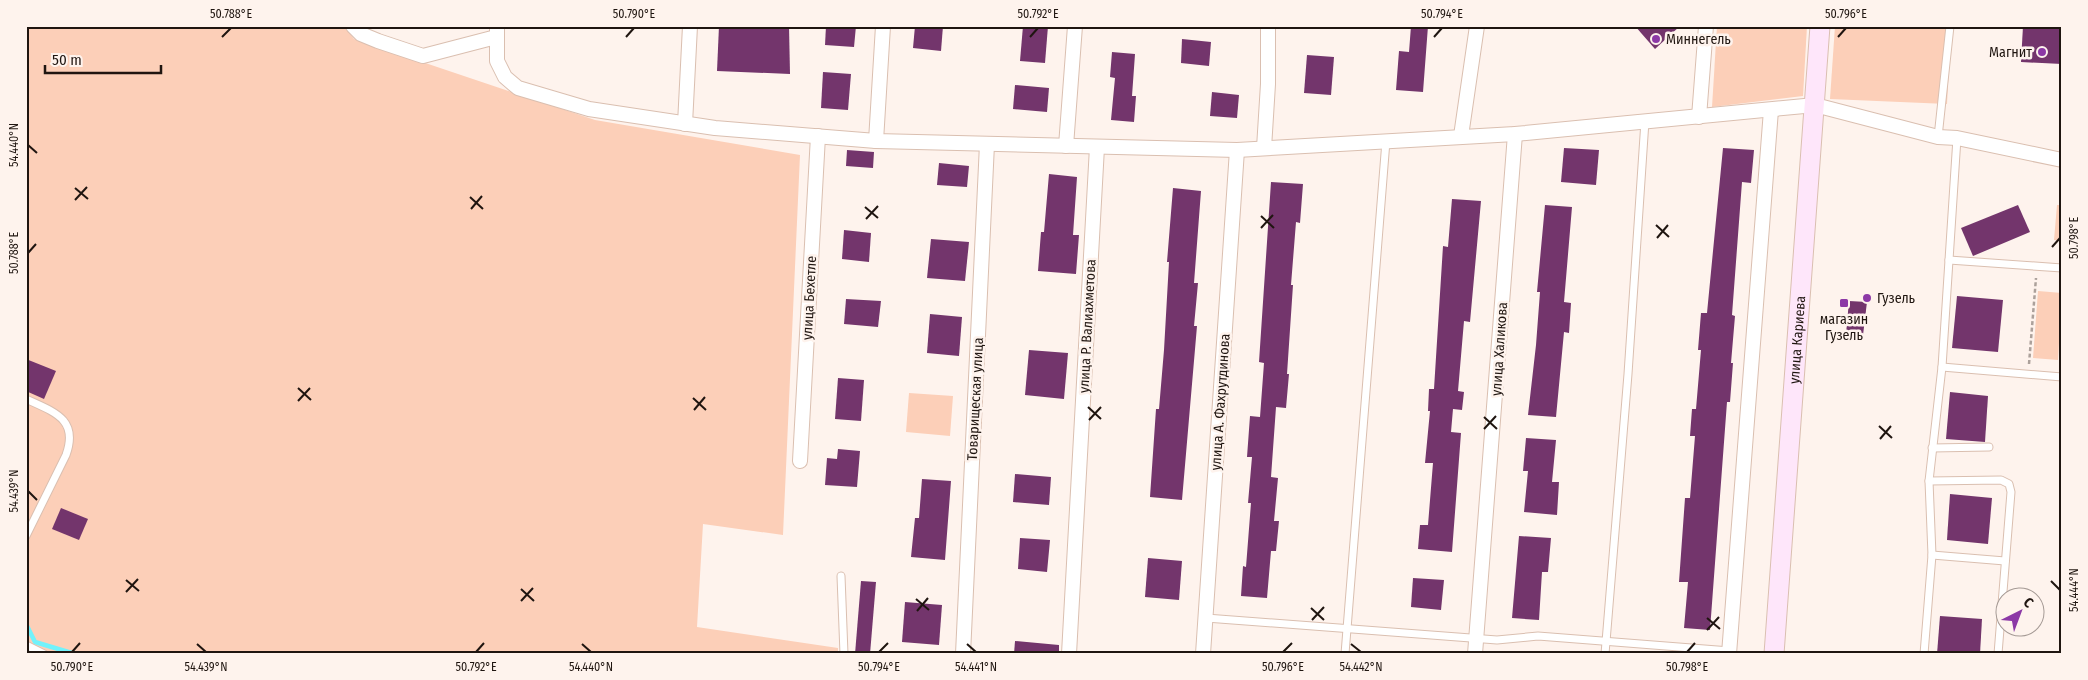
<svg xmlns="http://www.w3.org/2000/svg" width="2088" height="680" viewBox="0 0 2088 680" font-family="'Fira Sans Condensed',sans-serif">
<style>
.green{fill:#fccfb8}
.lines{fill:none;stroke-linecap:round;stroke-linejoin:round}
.stream{stroke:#72f2fb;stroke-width:4.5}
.building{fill:#73356c}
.service-casing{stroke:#dabfb0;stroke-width:9}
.minor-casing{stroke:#dabfb0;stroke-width:16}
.secondary-casing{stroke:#dabfb0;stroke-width:21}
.path{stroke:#aca19b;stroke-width:2.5;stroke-dasharray:4 2.5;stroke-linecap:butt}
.service{stroke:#fff;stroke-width:7}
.minor{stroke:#fff;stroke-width:14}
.secondary{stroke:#fee6fa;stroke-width:19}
.ticks{fill:none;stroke:#1f1510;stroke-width:2}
.poi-dot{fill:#8c38a6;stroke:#fef3ed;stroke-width:2}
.labels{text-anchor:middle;stroke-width:5;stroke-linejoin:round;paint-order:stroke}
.poi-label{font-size:14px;fill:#1f1510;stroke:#fef3ed;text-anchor:start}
.street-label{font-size:14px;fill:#1f1510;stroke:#fef3ed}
.neatline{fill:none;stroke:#1f1510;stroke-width:2}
.ticks-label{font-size:12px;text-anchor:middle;fill:#1f1510}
</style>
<rect width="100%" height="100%" fill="#fef3ed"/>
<g class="green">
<polygon points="26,26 344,26 354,39 595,120 800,155 783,535 703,524 697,627 838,648 838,654 26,654"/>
<polygon points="1717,26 1807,26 1803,96 1712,107"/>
<polygon points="1835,26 1951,26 1947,104 1830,99"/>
<polygon points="2057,205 2062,205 2062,241 2054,240"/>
<polygon points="2038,291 2062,293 2058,360 2033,358"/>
<polygon points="909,393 953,396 950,436 906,432"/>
</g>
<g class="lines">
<polyline class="stream" points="26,624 35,642 75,654"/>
</g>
<g class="building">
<polygon points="719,26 789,26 790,74 717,71"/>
<polygon points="826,26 856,26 854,47 825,45"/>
<polygon points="915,26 943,26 941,51 913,48"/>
<polygon points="1023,26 1048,26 1045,63 1020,61"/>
<polygon points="1411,26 1428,26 1423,92 1396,90 1399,51 1409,52"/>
<polygon points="1635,26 1680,26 1655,49"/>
<polygon points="2023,26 2062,26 2062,64 2021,62"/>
<polygon points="1182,39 1211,42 1209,66 1181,63"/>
<polygon points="1112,52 1135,54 1132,96 1136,96 1134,122 1111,120 1115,78 1110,77"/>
<polygon points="1307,55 1334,57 1331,95 1304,93"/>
<polygon points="823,72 851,74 848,110 821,108"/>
<polygon points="1015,85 1049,88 1047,112 1013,109"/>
<polygon points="1212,92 1239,95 1237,118 1210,116"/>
<polygon points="1564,148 1599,150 1596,185 1561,182"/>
<polygon points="1723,148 1754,150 1751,183 1742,182 1732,315 1735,316 1731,363 1733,363 1730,402 1727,402 1710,630 1684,628 1688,582 1679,582 1685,498 1690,498 1695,436 1690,436 1692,409 1696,409 1701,350 1698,350 1701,313 1707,313"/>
<polygon points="847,150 874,152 873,168 846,166"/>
<polygon points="939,163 969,166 967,187 937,185"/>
<polygon points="1049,174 1077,177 1073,235 1079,235 1076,274 1038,271 1041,232 1044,232"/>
<polygon points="1271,182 1303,184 1300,223 1296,222 1291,285 1293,285 1287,374 1289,374 1286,408 1276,407 1271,477 1278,478 1274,521 1279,521 1276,551 1271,551 1267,598 1241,596 1243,566 1246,567 1251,503 1248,503 1252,457 1247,457 1250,416 1260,417 1264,363 1259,362"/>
<polygon points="1173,188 1201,191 1194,283 1198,283 1194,326 1197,326 1182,500 1150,497 1156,409 1159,409 1164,350 1169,262 1167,262"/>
<polygon points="1452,199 1481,201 1470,322 1464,321 1458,391 1464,392 1462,410 1453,409 1451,432 1461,433 1452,552 1418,549 1420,525 1428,525 1433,463 1425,463 1430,411 1428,411 1429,389 1434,389 1443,246 1448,247"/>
<polygon points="1545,205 1572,207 1564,302 1571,303 1569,333 1564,332 1556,417 1528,415 1536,345 1540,292 1537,292"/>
<polygon points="2018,205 2030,232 1973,256 1961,228"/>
<polygon points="844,230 871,233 869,262 842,259"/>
<polygon points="931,239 969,242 965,281 927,278"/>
<polygon points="1957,296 2003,300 1998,352 1952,348"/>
<polygon points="846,299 881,301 878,327 844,324"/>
<polygon points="1849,301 1867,302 1863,335 1846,334"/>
<polygon points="930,314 962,317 959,356 927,353"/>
<polygon points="1029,350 1068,353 1064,399 1025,395"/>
<polygon points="26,359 56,371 44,399 26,391"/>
<polygon points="838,378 864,380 861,421 835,419"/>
<polygon points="1950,392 1988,396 1985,442 1946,439"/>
<polygon points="1526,438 1556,440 1552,482 1559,482 1557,515 1524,512 1528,471 1523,471"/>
<polygon points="838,449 860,451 857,487 825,485 827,458 837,459"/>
<polygon points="1015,474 1051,477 1049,505 1013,502"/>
<polygon points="922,479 951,481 945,560 911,557 915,518 919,518"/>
<polygon points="1950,494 1992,498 1988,544 1947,540"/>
<polygon points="61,508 88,519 79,540 52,529"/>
<polygon points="1519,536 1551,538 1548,572 1542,572 1539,620 1512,618"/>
<polygon points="1020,538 1050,540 1047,572 1018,569"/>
<polygon points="1148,558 1182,561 1179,600 1145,597"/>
<polygon points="1413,578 1444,580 1441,610 1411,607"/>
<polygon points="861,581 876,582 870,654 855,654"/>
<polygon points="905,602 942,605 939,645 902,642"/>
<polygon points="1940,616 1982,619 1980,654 1937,654"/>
<polygon points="1015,641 1059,645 1059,654 1014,654"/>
</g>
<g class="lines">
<defs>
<g id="service">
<polyline points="1938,137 1950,26"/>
<polyline points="1949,260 2062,268"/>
<polyline points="1942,367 2062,377"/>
<path d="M26,399C54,412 79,419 66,455L26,536"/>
<polyline points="1932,448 1989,447"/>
<polyline points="1929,481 2001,480 2009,484 2011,492 1998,654"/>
<polyline points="1932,555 2005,561"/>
<polyline points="841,576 844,654"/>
<polyline points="1206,618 1497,640 1538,636 1730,651"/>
<polyline points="26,645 44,654"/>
<polyline points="1345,654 1386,141"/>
<polyline points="1605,654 1628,374 1645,121"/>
<polyline points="1924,654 1932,555 1929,481 1942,367 1957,138"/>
</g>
<g id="minor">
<polyline points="353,26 361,34 378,41 423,56 496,37"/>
<polyline points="497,26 497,61 505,77 518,88 589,109 715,128 876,141 1237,150 1515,134 1815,105 1938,137 1957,138 2062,160"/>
<polyline points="1699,117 1706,26"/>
<polyline points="685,124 690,26"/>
<polyline points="1461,136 1477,26"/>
<polyline points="876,141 883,26"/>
<polyline points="1066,146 1075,26"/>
<polyline points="1264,148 1268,84 1268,26"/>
<polyline points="800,461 818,136"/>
<polyline points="963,654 987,144"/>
<polyline points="1069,654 1097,147"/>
<polyline points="1203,654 1237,150"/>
<polyline points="1475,654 1515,134"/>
<polyline points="1729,654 1771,110"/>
</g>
<g id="secondary">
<path id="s1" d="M1774,654L1820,26"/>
</g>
</defs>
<use href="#service" class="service-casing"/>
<use href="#minor" class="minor-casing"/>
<use href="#secondary" class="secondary-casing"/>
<polyline class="path" points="2029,364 2036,278"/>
<use href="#service" class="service"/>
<use href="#minor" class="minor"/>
<use href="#secondary" class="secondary"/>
</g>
<path class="ticks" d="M222,37L231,28M626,37L634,28M1030,37L1038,28M1434,37L1442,28M1838,37L1846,28M28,145L37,153M75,188L88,199M470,197L483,209M75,200L87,187M865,207L878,218M471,209L482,196M1261,216L1274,228M866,219L878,206M1656,225L1669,237M1261,228L1273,215M1657,238L1668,225M2052,247L2060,238M28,253L36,244M298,388L311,400M693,398L706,410M298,401L310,388M1088,407L1101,419M694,410L705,397M1484,417L1497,429M1089,420L1101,407M1879,426L1892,438M1484,429L1496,416M1880,439L1891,426M28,491L37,500M126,580L139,591M2051,581L2060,590M521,589L534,601M126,592L138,579M916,599L929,610M521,601L533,588M1311,608L1324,620M917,611L928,598M1707,618L1720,629M1312,620L1324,607M1707,630L1719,617M197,644L206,652M582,644L591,652M967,644L976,652M1351,644L1361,652M72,652L80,643M476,652L484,643M879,652L888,643M1283,652L1292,643M1687,652L1695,643"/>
<g class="poi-dot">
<circle cx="1656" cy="39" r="5"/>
<circle cx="2042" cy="52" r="5"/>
<circle cx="1867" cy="298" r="5"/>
<rect x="1839" y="298" width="10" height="10" rx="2.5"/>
</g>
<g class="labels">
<g class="poi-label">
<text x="1666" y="44">Миннегель</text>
<text x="2032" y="57" text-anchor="end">Магнит</text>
<text x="1877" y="303">Гузель</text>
<text x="1844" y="324" text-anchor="middle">магазин<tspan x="1844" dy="16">Гузель</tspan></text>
</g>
<g class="street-label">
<text transform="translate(809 298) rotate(-87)" y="5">улица Бехетле</text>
<text transform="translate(1087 326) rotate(-87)" y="5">улица Р. Валиахметова</text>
<text dy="5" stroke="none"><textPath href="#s1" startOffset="315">улица Кариева</textPath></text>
<text transform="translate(1499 349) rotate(-86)" y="5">улица Халикова</text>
<text transform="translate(975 399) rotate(-87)" y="5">Товарищеская улица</text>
<text transform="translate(1220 402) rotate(-86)" y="5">улица А. Фахрутдинова</text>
</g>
</g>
<rect width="2088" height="680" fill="none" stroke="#fef3ed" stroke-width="55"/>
<g transform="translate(2020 612) rotate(42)"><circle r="24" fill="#fef3ed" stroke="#a59a95"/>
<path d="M0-4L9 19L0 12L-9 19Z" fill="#8c38a6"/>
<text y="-8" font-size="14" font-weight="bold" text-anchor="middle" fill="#1f1510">С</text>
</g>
<path d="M45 65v8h116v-8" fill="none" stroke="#1f1510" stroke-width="2.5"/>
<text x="52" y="65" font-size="15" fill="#1f1510" stroke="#fef3ed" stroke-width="4" paint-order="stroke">50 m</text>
<rect x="28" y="28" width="2032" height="624" class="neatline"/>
<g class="ticks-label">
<text x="231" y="18">50.788°E</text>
<text x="634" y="18">50.790°E</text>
<text x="1038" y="18">50.792°E</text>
<text x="1442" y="18">50.794°E</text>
<text x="1846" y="18">50.796°E</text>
<text transform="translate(14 145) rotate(-90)" y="4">54.440°N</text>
<text transform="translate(2074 238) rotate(-90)" y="4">50.798°E</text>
<text transform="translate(14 253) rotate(-90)" y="4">50.788°E</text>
<text transform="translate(14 491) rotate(-90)" y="4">54.439°N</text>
<text transform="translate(2074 590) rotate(-90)" y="4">54.444°N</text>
<text x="72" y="671">50.790°E</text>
<text x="206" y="671">54.439°N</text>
<text x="476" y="671">50.792°E</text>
<text x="591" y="671">54.440°N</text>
<text x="879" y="671">50.794°E</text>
<text x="976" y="671">54.441°N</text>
<text x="1283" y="671">50.796°E</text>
<text x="1361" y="671">54.442°N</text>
<text x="1687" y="671">50.798°E</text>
</g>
</svg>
